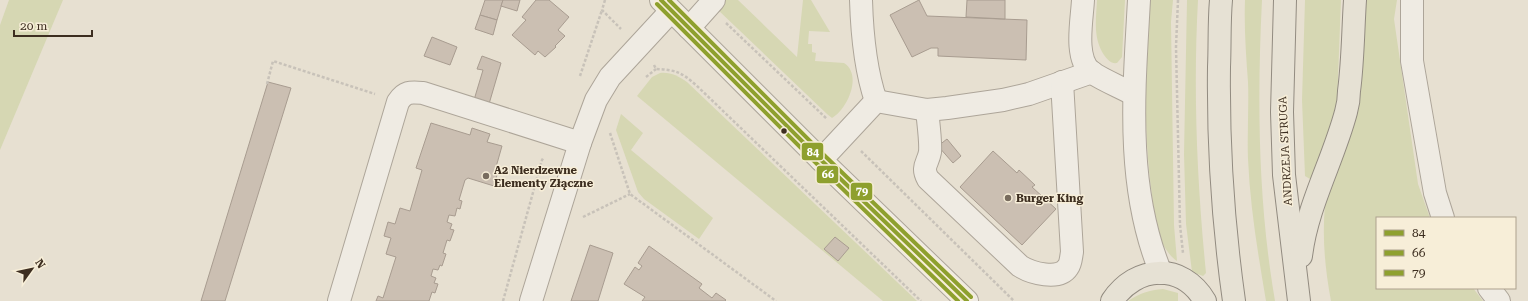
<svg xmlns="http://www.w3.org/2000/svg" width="1528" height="301" viewBox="0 0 1528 301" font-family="'Roboto Serif',serif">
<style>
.green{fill:#d6d7b3}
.building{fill:#cbbfb2;stroke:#a89c90}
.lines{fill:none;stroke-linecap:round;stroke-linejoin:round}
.minor-casing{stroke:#ada599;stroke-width:24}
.major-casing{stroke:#928b80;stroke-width:24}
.path{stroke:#c8c2b9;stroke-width:2.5;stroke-dasharray:3 2;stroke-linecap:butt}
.minor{stroke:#efebe3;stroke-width:22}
.major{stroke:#e6e1d4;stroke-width:22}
.bus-1-casing{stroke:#f7eed8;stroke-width:7}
.bus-2-casing{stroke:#f7eed8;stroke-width:7}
.bus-3-casing{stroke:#f7eed8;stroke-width:7}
.bus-1{stroke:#8ea02e;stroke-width:4}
.bus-2{stroke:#8ea02e;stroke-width:4}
.bus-3{stroke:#8ea02e;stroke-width:4}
.bus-dot{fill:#3d2e20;stroke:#f7eed8;stroke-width:1.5}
.poi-dot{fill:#786c5e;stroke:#f7eed8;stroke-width:1.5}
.labels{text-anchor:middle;stroke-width:3;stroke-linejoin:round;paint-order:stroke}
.street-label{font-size:11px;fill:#3d2e20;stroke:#f7eed8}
.poi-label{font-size:11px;font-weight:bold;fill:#3d2e20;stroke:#f7eed8;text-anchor:start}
.line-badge{stroke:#f7eed8;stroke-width:1.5}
.badge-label{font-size:11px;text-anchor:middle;font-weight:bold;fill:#fff}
</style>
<rect width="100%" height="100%" fill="#e7e0d1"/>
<g class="green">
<polygon points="9,0 63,0 0,150 0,25"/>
<path d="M724,0H738L797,57L803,0H811L830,32L809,31L808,44H812V52L816,53L815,61L844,63C863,75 847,110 832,118L827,114L717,9Z"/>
<path d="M1097,0H1125L1122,57L1117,63C1111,64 1108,60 1104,55C1093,38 1096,20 1097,0Z"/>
<path d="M1149,0H1173L1171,22L1174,225L1177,261C1170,257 1162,244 1159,237C1154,228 1153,206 1152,195C1143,130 1145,65 1149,0Z"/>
<path d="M1187,0H1198C1193,91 1197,182 1206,273L1203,276L1192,272L1186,224L1184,154Z"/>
<path d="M1245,0H1262C1257,100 1258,202 1275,301H1266C1258,254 1250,206 1248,159C1247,133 1249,108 1248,82C1246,55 1244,28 1245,0Z"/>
<polygon points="1305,0 1341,0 1337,104 1333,127 1312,179 1310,179 1305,176 1302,100"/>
<path d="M1366,0H1397L1394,19L1396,33L1418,184L1430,218H1377V288H1473L1483,301H1331C1325,269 1322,237 1325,205Z"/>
<path d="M660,73C671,72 678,76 687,82L917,301H883L637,96L652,77Z"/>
<polygon points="621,114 643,133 631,150 713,218 699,239 644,199 638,192 616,130"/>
<path d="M1163,289L1178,293V301H1128C1140,293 1149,290 1163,289Z"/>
</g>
<g class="building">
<polygon points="485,0 503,0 497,20 480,15"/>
<polygon points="503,0 520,0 517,11 501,6"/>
<polygon points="536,0 549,0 569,17 558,30 565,36 555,46 556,47 545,57 538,51 535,55 512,35 526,20 522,17"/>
<polygon points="919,0 927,16 1027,20 1026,60 938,56 938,48 931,48 912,57 890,15"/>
<polygon points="967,0 1005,0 1005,19 966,17"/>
<polygon points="480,15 497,20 493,35 475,29"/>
<polygon points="432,37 457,47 450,65 424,56"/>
<polygon points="482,56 501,63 489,104 474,100 483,70 477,69"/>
<polygon points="268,82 291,88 225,301 201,301"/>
<polygon points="431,123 470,135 472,128 490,134 487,142 502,146 494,174 497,175 494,186 468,178 465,180 459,200 462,201 460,209 457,208 455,216 449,215 447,222 452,224 450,229 454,230 450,241 447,240 443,253 446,254 442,266 440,265 438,270 433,269 431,276 436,278 434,283 438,284 435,293 432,292 429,301 376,301 378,296 383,298 396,257 386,254 391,238 384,236 388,222 395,224 400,208 410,211 422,170 416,168"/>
<polygon points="947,139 961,156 953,163 938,146"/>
<polygon points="993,151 1017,173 1019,170 1035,185 1032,187 1056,209 1022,245 960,187"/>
<polygon points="835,237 849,248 838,261 824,249"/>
<polygon points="590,245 613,253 598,301 571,301"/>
<polygon points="649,246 702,284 699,288 712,298 716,293 726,300 725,301 642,301 645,297 624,284 635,267 639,270 642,266 638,263"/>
</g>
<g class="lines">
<defs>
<g id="minor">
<polyline points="661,0 821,160 967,301"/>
<path d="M861,0C862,34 865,69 876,101"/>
<path d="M1083,0C1082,20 1074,58 1091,72C1103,80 1120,87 1133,94"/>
<path d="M1139,0C1134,91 1125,186 1161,273"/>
<polyline points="1412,0 1412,61 1435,193 1443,218"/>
<polyline points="689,28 714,0"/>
<polyline points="876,101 927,110 947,108 1003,100 1029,94 1092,72"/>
<path d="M927,110C928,121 931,141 930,152C928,164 921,166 928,179L1020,266C1031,273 1059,281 1068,267C1071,263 1071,257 1072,252L1062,82"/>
<polyline points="821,160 876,101"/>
<polyline points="1489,288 1499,301"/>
<path d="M339,301L398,102C405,91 411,92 423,93L580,143"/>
<polyline points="531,301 580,143 596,100 610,77 671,11"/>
</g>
<g id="major">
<path d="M1221,0C1219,22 1220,45 1219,67C1218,145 1223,223 1234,301"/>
<polyline points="1285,0 1282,112 1284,175 1299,301"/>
<path d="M1301,256C1307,206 1333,161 1346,112C1348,105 1349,98 1349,91C1353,61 1353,30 1355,0"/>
<path d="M1112,301C1136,265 1182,262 1205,301"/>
</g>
</defs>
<use href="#minor" class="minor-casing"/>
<use href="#major" class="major-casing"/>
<g class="path">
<polyline points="605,0 602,10 621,29"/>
<polyline points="1178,0 1176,47 1180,225 1183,253"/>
<polyline points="726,23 827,119"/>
<path d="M654,65L656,69C676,70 681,72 696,85L921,301"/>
<polyline points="580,76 602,10"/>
<polyline points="646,77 656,69"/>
<polyline points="267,84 273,61 375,94"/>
<polyline points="610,133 630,194 776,301"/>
<polyline points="861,151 1014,301"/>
<polyline points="583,217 630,194"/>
<polyline points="503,301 542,160 544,157"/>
</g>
<use href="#minor" class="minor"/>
<use href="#major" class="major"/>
<defs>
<polyline id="bus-1" points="661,0 821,160 967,301"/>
<polyline id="bus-2" points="657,4 817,164 958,301"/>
<polyline id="bus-3" points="669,0 825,156 971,297"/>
</defs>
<use href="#bus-1" class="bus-1-casing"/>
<use href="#bus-2" class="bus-2-casing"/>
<use href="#bus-3" class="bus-3-casing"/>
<use href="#bus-1" class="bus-1"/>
<use href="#bus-2" class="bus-2"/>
<use href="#bus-3" class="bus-3"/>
</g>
<circle class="bus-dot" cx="784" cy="131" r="3.5"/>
<g class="poi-dot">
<circle cx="486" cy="176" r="4"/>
<circle cx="1008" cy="198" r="4"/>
</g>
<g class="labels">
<g class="street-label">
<text transform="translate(1285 151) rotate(-93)" y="4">ANDRZEJA STRUGA</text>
</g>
<g class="poi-label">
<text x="494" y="174">A2 Nierdzewne<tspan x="494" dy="13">Elementy Złączne</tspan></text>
<text x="1016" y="202">Burger King</text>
</g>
</g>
<g class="line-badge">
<rect x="801" y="142" width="23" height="19" rx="4" fill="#8ea02e"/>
<rect x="816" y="165" width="23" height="19" rx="4" fill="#8ea02e"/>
<rect x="850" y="182" width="23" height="19" rx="4" fill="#8ea02e"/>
</g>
<g class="badge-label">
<text x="813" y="156">84</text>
<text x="828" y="178">66</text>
<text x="862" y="195">79</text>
</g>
<rect x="1376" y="217" width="140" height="72" fill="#f7eed8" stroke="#ada18e"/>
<rect x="1384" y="230" width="20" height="6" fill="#8ea02e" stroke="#ada18e"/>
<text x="1412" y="237" font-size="12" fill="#3d2e20">84</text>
<rect x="1384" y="250" width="20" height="6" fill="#8ea02e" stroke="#ada18e"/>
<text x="1412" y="257" font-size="12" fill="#3d2e20">66</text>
<rect x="1384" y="270" width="20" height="6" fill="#8ea02e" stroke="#ada18e"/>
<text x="1412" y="277" font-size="12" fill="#3d2e20">79</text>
<g transform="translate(32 269) rotate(57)" stroke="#f7eed8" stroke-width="3" paint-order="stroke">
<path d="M0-3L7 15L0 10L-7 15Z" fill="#3d2e20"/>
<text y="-6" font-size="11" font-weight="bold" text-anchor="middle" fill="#3d2e20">N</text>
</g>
<path d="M14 30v6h78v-6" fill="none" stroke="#3d2e20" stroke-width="2"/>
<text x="20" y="30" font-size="12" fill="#3d2e20" stroke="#f7eed8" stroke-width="3" paint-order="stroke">20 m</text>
</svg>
